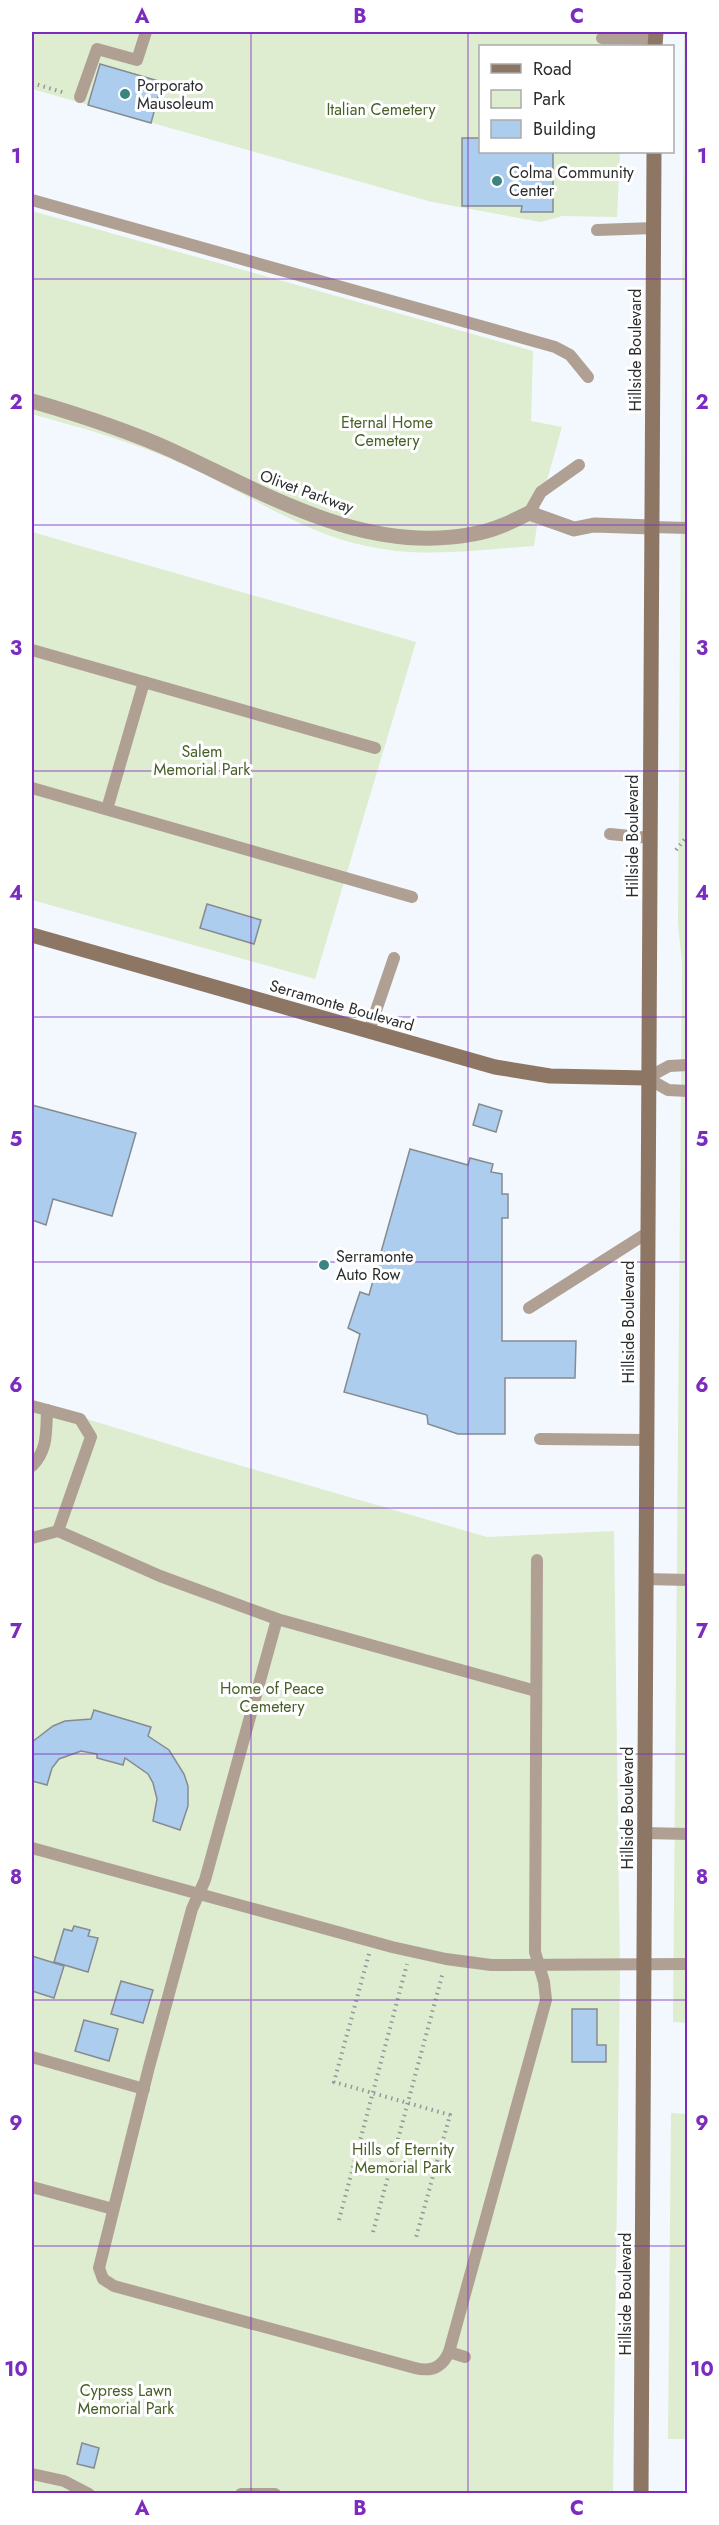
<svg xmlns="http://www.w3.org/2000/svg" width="719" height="2525" viewBox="0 0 719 2525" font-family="Jost,sans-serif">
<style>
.green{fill:#deecd0}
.building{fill:#accdee;stroke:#868b90;stroke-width:1.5}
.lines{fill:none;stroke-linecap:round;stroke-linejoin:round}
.path{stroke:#93979b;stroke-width:4;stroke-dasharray:1.5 4.5;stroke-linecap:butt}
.lane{stroke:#b0a094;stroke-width:12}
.street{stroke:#b0a094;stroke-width:15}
.secondary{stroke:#8d7664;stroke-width:15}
.grid{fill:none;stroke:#7b2cbf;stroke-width:1.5;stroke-opacity:0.55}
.poi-dot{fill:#3c8482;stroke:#fff;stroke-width:2}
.labels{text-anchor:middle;stroke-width:6;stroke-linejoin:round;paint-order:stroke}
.poi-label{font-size:16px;fill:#2b2d2f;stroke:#fff;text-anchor:start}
.park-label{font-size:16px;fill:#486027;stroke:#fff}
.street-label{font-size:16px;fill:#2b2d2f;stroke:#fff}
.neatline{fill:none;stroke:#7b2cbf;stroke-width:2}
.grid-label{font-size:20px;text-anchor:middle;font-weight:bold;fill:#7b2cbf}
</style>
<rect width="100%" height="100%" fill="#f2f8fd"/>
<g class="green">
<polygon points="32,32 624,32 623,46 480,46 480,152 620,152 617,217 562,216 541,222 432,202 32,89"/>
<polygon points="684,32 687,32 688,2023 673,2022 682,964 678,923"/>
<path d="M32,211L533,351L531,421L562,427L540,505L534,546C474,550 422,559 362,545C305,533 245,493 191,468C140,444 86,429 32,414Z"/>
<polygon points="32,532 416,642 315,979 32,900"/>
<polygon points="32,1402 194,1452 487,1537 614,1531 620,1971 613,2493 32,2493"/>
<polygon points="671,2113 687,2114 687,2439 668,2439"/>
</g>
<g class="building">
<polygon points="100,64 162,82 151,123 88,105"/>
<polygon points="462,138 480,138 480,152 553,152 553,212 521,212 522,206 462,206"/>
<polygon points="207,904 261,920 254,944 200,928"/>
<polygon points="479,1104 502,1111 496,1132 473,1125"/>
<polygon points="32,1105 136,1133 112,1216 53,1199 46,1225 32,1220"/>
<polygon points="410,1149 468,1165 470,1158 493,1164 491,1172 502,1174 502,1194 508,1194 508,1218 502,1218 502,1341 576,1341 575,1378 505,1378 505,1434 458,1434 428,1424 427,1415 344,1392 360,1334 348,1328 360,1292 369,1295"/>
<polygon points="94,1710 151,1727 148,1736 169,1750 184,1774 188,1786 188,1806 180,1830 153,1821 157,1799 153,1783 148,1774 125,1758 123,1765 97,1758 97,1754 81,1751 59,1759 52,1768 47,1785 32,1781 32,1742 53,1726 65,1721 91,1719"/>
<polygon points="74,1926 90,1930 88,1936 98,1938 88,1972 54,1962 64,1929 72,1931"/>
<polygon points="32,1956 64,1966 54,1998 32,1991"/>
<polygon points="121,1981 153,1990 143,2023 111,2014"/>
<polygon points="572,2009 597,2009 597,2045 606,2045 606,2062 572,2062"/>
<polygon points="84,2020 118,2029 109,2061 75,2051"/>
<polygon points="82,2443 99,2448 94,2468 77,2464"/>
</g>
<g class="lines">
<g class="path">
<polyline points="32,83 65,93"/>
<polyline points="676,850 688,835"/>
<polyline points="369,1954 334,2082 450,2115 415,2241"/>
<polyline points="32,2103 33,2098"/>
<polyline points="339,2220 407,1964"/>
<polyline points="373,2232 443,1972"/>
</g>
<g class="lane">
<polyline points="602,38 655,39"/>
<polyline points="80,97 97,49 137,60 146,32"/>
<polyline points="32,200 555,347 570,355 588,377"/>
<polyline points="597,230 654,228"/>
<polyline points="529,513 541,492 579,465"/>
<polyline points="652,527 688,528"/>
<polyline points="32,650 375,748"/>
<polyline points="32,788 412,897"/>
<polyline points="107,809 144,682"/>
<polyline points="610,834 650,838"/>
<polyline points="369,1031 394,958"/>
<polyline points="688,1065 669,1066 647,1078 668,1090 688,1091"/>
<polyline points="529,1308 647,1233"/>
<polyline points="32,1406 47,1410"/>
<polyline points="540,1439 646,1440"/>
<path d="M32,1466C48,1450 46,1432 47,1410L80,1419L91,1437L58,1531"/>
<polyline points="32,1538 58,1531 160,1576 277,1619 536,1691"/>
<polyline points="646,1579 688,1580"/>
<path d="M277,1619L205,1880L192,1909L149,2067L99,2268L103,2279L114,2286L415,2368C431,2372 442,2368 449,2352L546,2000L544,1982L535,1952L537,1560"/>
<polyline points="645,1833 688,1834"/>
<polyline points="32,1848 392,1947 446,1959 491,1965 688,1964"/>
<polyline points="32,2057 144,2089"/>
<polyline points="32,2187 113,2209"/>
<polyline points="449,2352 465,2357"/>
<polyline points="32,2474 64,2481 89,2494"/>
<polyline points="241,2494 275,2494"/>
</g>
<path class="street" d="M32,401C80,415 127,430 173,451C266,494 365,555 473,534C493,531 511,522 529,513L574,529L594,525L652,527"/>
<g class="secondary">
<polyline points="655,46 656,32"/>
<polyline points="32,935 495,1067 550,1076 647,1078"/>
<path d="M641,2494C647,1713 646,932 654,152"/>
</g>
</g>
<path class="grid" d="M251,32V2494M468,32V2494M32,279H688M32,525H688M32,771H688M32,1017H688M32,1262H688M32,1508H688M32,1754H688M32,2000H688M32,2246H688"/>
<g class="poi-dot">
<circle cx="125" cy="94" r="6"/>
<circle cx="497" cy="181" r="6"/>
<circle cx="324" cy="1265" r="6"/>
</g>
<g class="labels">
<g class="poi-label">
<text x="137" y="91">Porporato<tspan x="137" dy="18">Mausoleum</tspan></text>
<text x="509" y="178">Colma Community<tspan x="509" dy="18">Center</tspan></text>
<text x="336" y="1262">Serramonte<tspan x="336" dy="18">Auto Row</tspan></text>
</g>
<g class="park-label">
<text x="381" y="115">Italian Cemetery</text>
<text x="387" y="428">Eternal Home<tspan x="387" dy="18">Cemetery</tspan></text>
<text x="202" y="757">Salem<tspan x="202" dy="18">Memorial Park</tspan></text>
<text x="272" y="1694">Home of Peace<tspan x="272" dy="18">Cemetery</tspan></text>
<text x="403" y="2155">Hills of Eternity<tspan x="403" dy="18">Memorial Park</tspan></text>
<text x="126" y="2396">Cypress Lawn<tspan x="126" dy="18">Memorial Park</tspan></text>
</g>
<g class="street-label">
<text transform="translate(635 350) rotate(-90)" y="6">Hillside Boulevard</text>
<text transform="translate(307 491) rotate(20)" y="6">Olivet Parkway</text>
<text transform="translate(632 836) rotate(-90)" y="6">Hillside Boulevard</text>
<text transform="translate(342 1005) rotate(16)" y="6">Serramonte Boulevard</text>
<text transform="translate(628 1322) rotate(-90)" y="6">Hillside Boulevard</text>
<text transform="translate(627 1808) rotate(-90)" y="6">Hillside Boulevard</text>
<text transform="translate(625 2294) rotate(-90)" y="6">Hillside Boulevard</text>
</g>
</g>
<rect width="719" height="2525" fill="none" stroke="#ffffff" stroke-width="66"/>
<rect x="479" y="45" width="195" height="108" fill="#ffffff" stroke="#aaabac" stroke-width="1.5"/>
<rect x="491" y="64" width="30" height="9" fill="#8d7664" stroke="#aaabac" stroke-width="1.5"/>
<text x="533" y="75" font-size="18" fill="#2b2d2f">Road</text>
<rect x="491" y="90" width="30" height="18" fill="#deecd0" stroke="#aaabac" stroke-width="1.5"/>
<text x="533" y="105" font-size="18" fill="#2b2d2f">Park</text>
<rect x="491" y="120" width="30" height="18" fill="#accdee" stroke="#aaabac" stroke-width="1.5"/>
<text x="533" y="135" font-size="18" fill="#2b2d2f">Building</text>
<rect x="33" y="33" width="653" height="2459" class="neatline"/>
<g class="grid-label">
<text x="142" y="23">A</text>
<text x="360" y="23">B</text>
<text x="577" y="23">C</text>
<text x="16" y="163">1</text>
<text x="702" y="163">1</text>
<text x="16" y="409">2</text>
<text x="702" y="409">2</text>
<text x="16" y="655">3</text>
<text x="702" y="655">3</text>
<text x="16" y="900">4</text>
<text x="702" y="900">4</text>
<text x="16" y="1146">5</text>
<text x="702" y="1146">5</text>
<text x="16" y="1392">6</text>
<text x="702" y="1392">6</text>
<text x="16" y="1638">7</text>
<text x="702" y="1638">7</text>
<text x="16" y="1884">8</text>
<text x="702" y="1884">8</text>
<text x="16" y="2130">9</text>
<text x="702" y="2130">9</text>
<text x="16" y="2376">10</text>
<text x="702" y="2376">10</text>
<text x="142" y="2515">A</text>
<text x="360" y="2515">B</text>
<text x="577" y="2515">C</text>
</g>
</svg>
